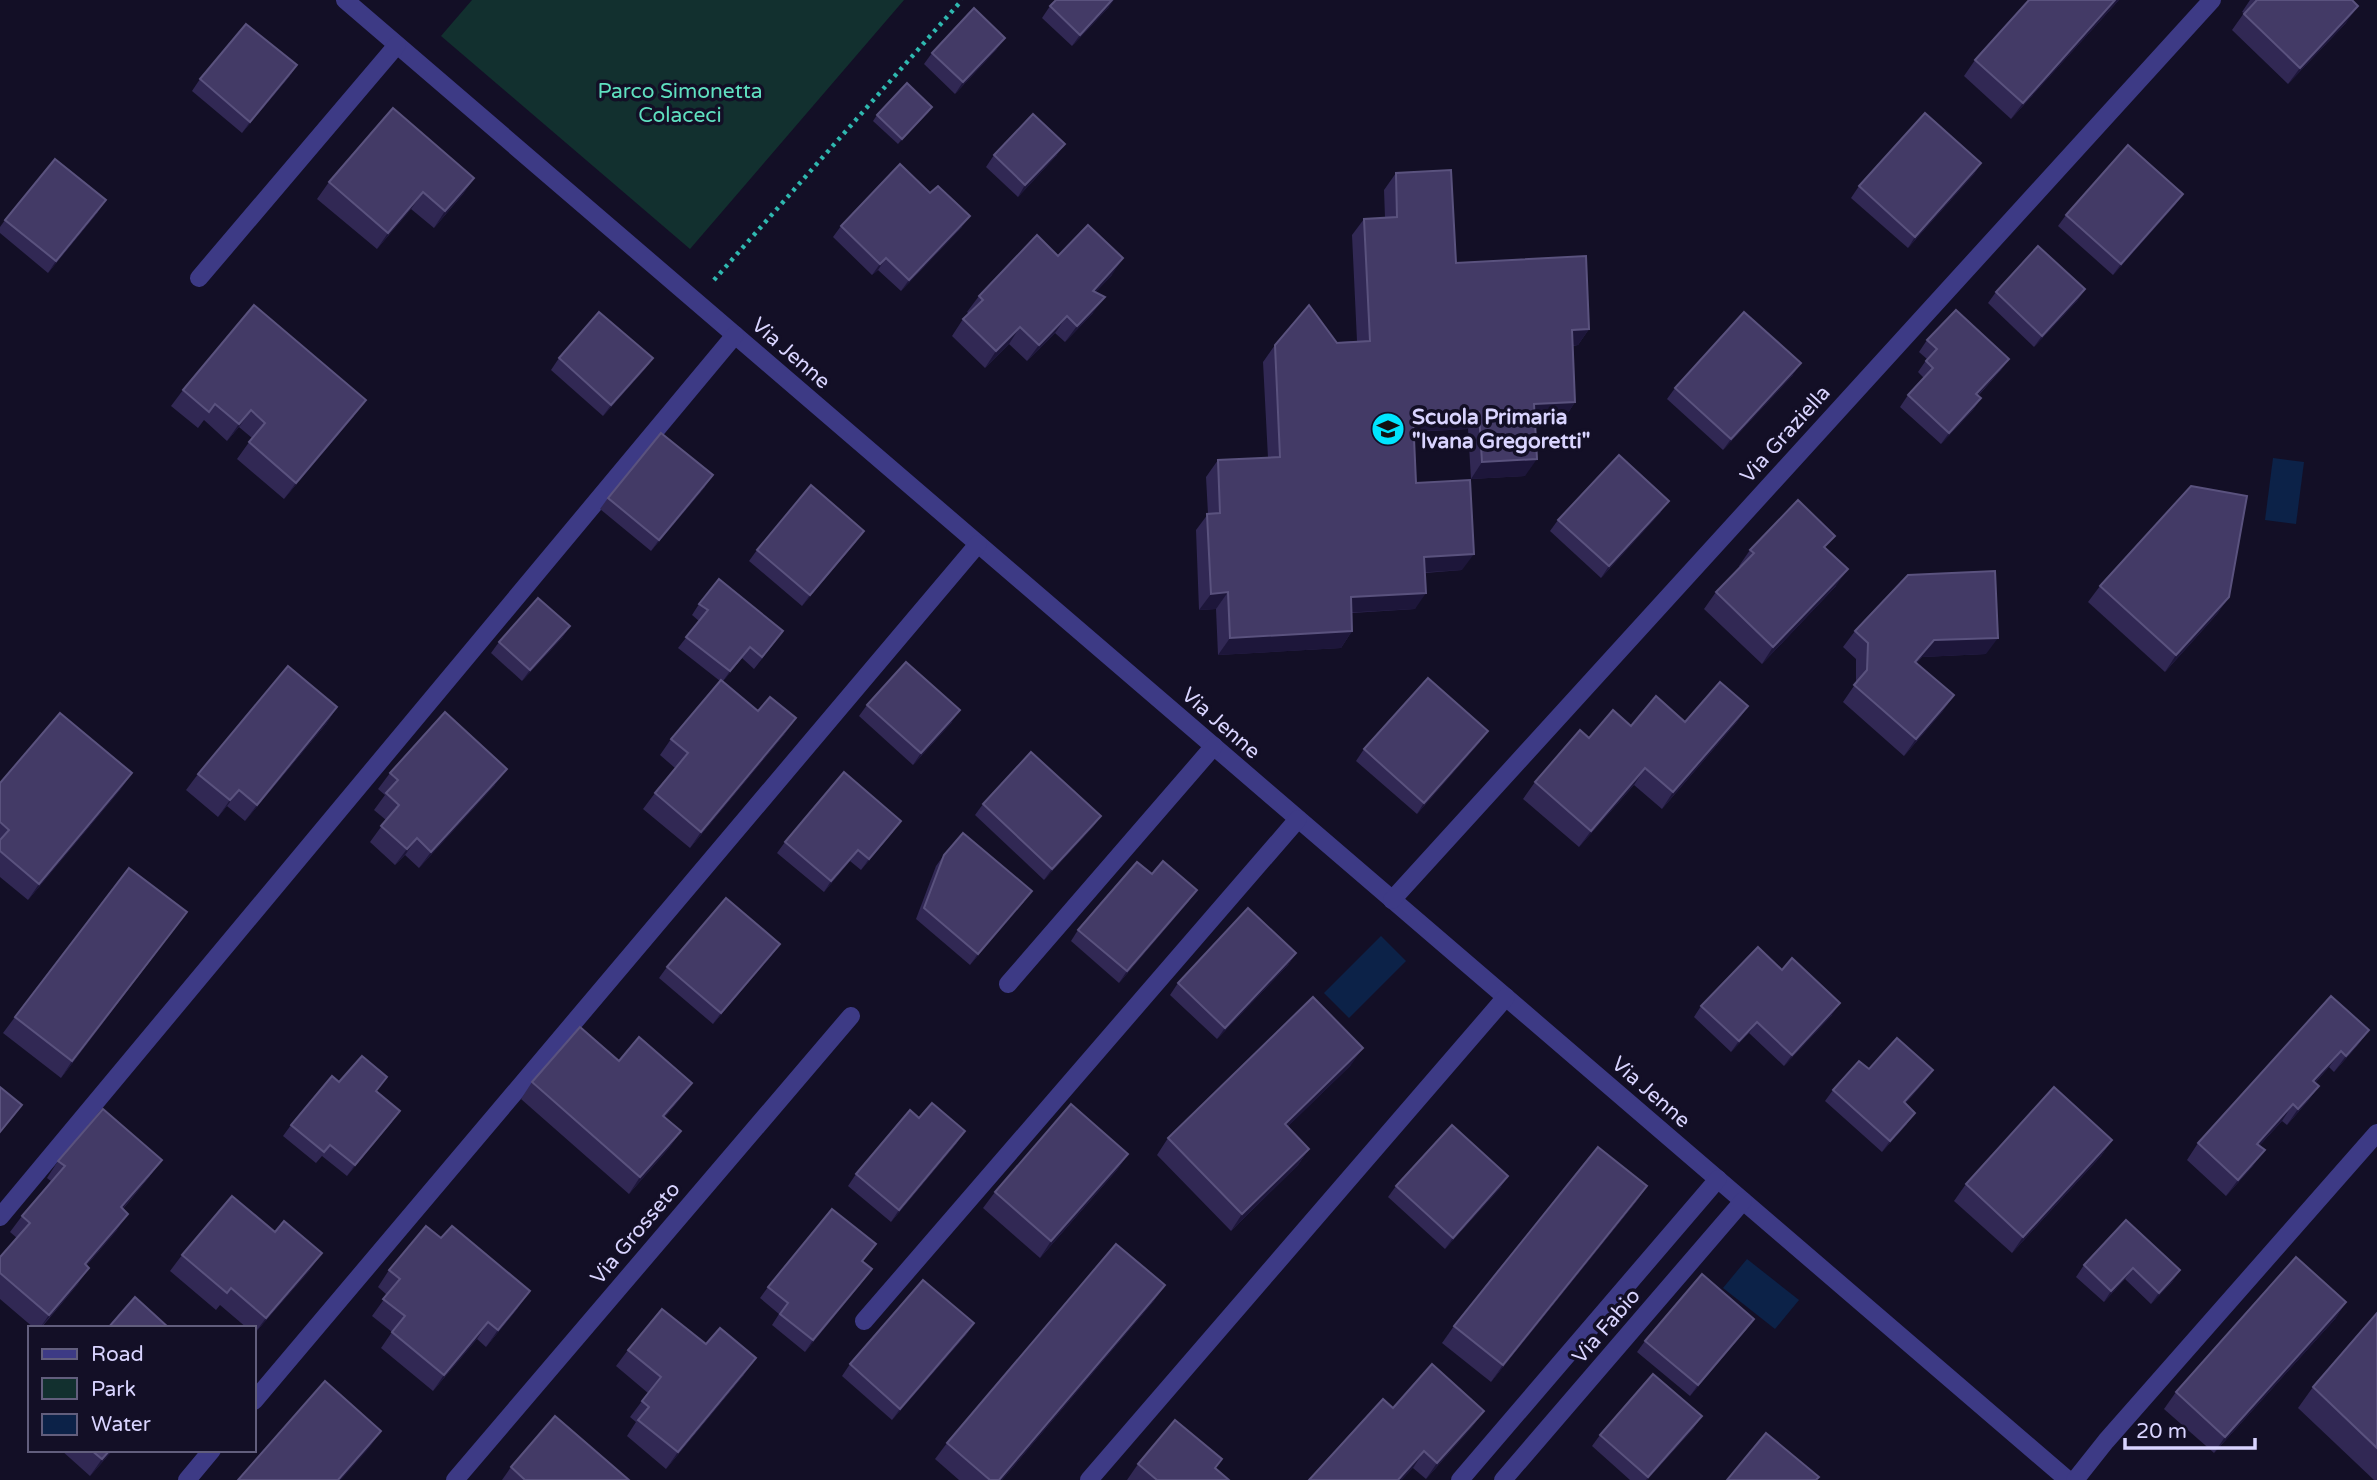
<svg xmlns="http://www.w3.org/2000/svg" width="2377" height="1480" viewBox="0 0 2377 1480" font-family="'Varela Round',sans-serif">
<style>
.green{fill:#12302f}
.water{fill:#0c2248}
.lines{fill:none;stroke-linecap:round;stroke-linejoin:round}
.path{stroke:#2fb8b0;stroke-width:4.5;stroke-dasharray:3.5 5;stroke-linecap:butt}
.street{stroke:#3d3a85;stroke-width:18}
.wall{fill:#312854}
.shaded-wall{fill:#1d163a}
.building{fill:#433a66;stroke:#5a527e;stroke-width:2}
.labels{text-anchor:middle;stroke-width:7;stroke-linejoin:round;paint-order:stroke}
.park-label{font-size:21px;fill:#5fe0c0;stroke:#130f26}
.street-label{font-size:21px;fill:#d9d4ff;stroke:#130f26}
.poi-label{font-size:21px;font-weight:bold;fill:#d9d4ff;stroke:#130f26;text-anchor:start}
</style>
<rect width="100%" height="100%" fill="#130f26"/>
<polygon class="green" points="472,0 904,0 690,249 441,36"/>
<g class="water">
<polygon points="2273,458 2304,462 2296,524 2265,520"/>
<polygon points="1381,936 1406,961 1349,1018 1324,993"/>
<polygon points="1747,1259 1799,1300 1775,1329 1723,1288"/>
</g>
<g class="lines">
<polyline class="path" points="714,280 962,0"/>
<g class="street">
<polyline points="345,0 2068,1480"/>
<polyline points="199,278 397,45"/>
<polyline points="1392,900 2212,0"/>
<polyline points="1008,984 1214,746"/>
<polyline points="0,1217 735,335"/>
<polyline points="864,1321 1298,819"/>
<polyline points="254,1401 978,544"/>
<polyline points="187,1480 212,1450"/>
<polyline points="455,1480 851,1016"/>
<polyline points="1089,1480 1506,997"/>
<polyline points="1460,1480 1718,1179"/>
<polyline points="1503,1480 1743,1201"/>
<polyline points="2075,1480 2106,1441 2377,1133"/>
</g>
</g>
<g class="wall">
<polygon points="2029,0 2119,0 2011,119 1964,76 1975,60"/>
<polygon points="2250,0 2353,0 2346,23 2288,84 2232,30 2244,13 2242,12"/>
<polygon points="1050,6 1109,7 1072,46 1042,18"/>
<polygon points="997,49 955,94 924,64 932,53"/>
<polygon points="297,65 289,77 242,133 192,91 200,79"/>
<polygon points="932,107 898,144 873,121 877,115"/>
<polygon points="994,155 1057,155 1018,197 986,167"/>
<polygon points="1981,163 1974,174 1908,248 1851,198 1859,186"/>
<polygon points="1396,173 1456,263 1589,329 1578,345 1573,346 1575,402 1564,419 1535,420 1525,476 1471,479 1468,429 1413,432 1416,483 1462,570 1425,573 1415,609 1352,613 1352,631 1341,648 1218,655 1216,609 1199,610 1196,530 1208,514 1206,477 1218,460 1268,458 1263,362 1275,345 1357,341 1352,235 1364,219 1385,218 1384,190"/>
<polygon points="474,178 463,194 434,228 411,209 377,249 317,199 329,182"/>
<polygon points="930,193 962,227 901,291 878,270 872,275 833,237 841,226"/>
<polygon points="2183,194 2175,205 2113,275 2058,226 2066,215"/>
<polygon points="98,212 48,273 0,233 0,227 5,220"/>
<polygon points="1112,275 1095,292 1093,313 1065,342 1055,333 1027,361 1009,344 985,368 952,336 963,319 969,314 967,312 979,296"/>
<polygon points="2085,289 2077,301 2034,347 1988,303 1996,292"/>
<polygon points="1927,340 2009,359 2001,370 1978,396 1981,398 1973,410 1941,444 1900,407 1908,395 1924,378 1918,372 1927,359 1919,352"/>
<polygon points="559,358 653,358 645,369 603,416 551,370"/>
<polygon points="1793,375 1723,450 1667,399 1675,388"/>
<polygon points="183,390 354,416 284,499 237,459 252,438 239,427 227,441 204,420 198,428 171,406"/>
<polygon points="705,487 651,551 600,509 608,498"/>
<polygon points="1661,512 1601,578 1550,531 1558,520"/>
<polygon points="856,542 802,606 749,561 757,550"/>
<polygon points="1826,549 1836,586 1762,664 1704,609 1716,592 1740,567 1739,566 1750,550"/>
<polygon points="2100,586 2229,597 2217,614 2165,672 2088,602"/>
<polygon points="699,604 775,642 754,669 742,658 723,681 758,711 796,718 784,735 690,848 643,809 655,793 675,768 660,755 671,739 720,681 678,648 699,621 692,615"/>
<polygon points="570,626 562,638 522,681 491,653 499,642"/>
<polygon points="1855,631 1986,654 1922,657 1917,663 1954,695 1942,712 1904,756 1843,702 1856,683 1856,659 1843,647"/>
<polygon points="867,705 952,722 913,765 859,716"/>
<polygon points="1748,706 1736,723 1662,809 1634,785 1579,847 1523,799 1535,782 1589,738 1631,726 1685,722"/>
<polygon points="337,707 326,724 245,821 227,806 218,817 186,790 198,774"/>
<polygon points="1480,742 1417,814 1356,761 1364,749"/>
<polygon points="132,773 120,790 28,900 0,877 0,783"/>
<polygon points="390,773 495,785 419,868 405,855 395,865 370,842 386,820 374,810 385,795 378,789"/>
<polygon points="983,804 1101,816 1093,827 1044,880 975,815"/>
<polygon points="893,832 861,870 850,861 824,892 777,853 785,842"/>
<polygon points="944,855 1024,902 970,965 916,919 936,866"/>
<polygon points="1152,874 1189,901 1119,983 1071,941 1078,930"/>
<polygon points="187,912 61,1078 3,1033 15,1017"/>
<polygon points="1296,953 1288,965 1217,1039 1170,995 1178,983"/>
<polygon points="772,955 713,1024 659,978 667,967"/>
<polygon points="1782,970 1832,1015 1784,1066 1749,1033 1731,1052 1694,1017 1701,1006"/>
<polygon points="2369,1030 2357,1046 2334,1072 2329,1067 2315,1083 2319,1086 2307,1102 2287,1125 2282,1121 2259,1146 2253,1166 2226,1196 2187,1160 2198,1143"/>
<polygon points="619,1061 692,1083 680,1099 665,1117 681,1131 669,1148 629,1194 521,1099 532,1082"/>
<polygon points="1351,1065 1287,1127 1309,1149 1298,1165 1231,1231 1157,1155 1168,1138"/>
<polygon points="1869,1069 1933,1070 1925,1081 1905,1104 1907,1124 1882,1152 1825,1101 1833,1090"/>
<polygon points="339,1082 377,1091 392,1122 347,1176 322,1156 316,1163 283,1136 291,1125"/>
<polygon points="919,1118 957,1143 891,1222 848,1186 856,1174"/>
<polygon points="2112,1140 2101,1156 2012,1253 1954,1201 1966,1184"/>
<polygon points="1128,1154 1117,1170 1040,1258 983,1208 995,1192"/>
<polygon points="58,1161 150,1176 123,1209 117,1230 87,1265 78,1284 41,1328 34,1328 0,1299 0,1257 17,1238 10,1232 22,1216 51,1181 47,1178"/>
<polygon points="1396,1186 1501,1187 1445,1249 1388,1197"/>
<polygon points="1647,1186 1636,1202 1491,1382 1442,1343 1454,1326"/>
<polygon points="275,1232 310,1270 254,1334 254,1328 247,1328 220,1305 216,1310 170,1271 182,1255"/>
<polygon points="863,1262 864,1280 805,1352 772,1325 779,1314 760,1298 768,1287"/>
<polygon points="2084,1265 2180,1270 2172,1282 2151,1304 2125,1279 2104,1302 2076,1277"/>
<polygon points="389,1270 518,1308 486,1347 477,1339 433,1391 381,1348 392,1332 372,1316 387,1295 378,1287"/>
<polygon points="1165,1285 1153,1302 1002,1480 959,1480 935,1459 947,1443"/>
<polygon points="2346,1302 2335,1319 2214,1453 2164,1409 2176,1392"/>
<polygon points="2377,1313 2377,1480 2374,1480 2298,1408 2313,1387"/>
<polygon points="1754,1319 1746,1330 1690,1396 1637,1352 1645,1341"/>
<polygon points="974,1323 966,1335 892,1420 842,1376 850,1364"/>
<polygon points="706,1344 744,1375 666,1469 627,1436 636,1422 630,1417 648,1393 616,1366 628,1350"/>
<polygon points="1393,1408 1484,1411 1472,1427 1426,1479 1413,1468"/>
<polygon points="1694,1428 1647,1480 1630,1480 1592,1446 1600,1435"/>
<polygon points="61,1450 113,1450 90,1476"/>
<polygon points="1138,1464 1215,1469 1229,1480 1127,1480"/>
<polygon points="511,1467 629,1480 502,1480"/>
</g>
<g class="shaded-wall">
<polygon points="1112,0 1114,0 1109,7 1072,46 1080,35"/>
<polygon points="2115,0 2119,0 2011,119 2023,103"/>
<polygon points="2358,6 2346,23 2288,84 2300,68"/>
<polygon points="1005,38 997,49 955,94 963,82"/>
<polygon points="297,65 289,77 242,133 250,122"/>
<polygon points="932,107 928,113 898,144 902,139"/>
<polygon points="1065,144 1057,155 1018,197 1025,185"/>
<polygon points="1981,163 1974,174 1908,248 1915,237"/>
<polygon points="474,178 463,194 434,228 445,211"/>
<polygon points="423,192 411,209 377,249 388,233"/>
<polygon points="2183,194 2175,205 2113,275 2121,264"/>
<polygon points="106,200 98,212 48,273 56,261"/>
<polygon points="970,216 962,227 901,291 909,280"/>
<polygon points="886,258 878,270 872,275 880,264"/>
<polygon points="1123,258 1112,275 1081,308 1093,291"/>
<polygon points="2085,289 2077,301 2034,347 2042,336"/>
<polygon points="1105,297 1093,313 1065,342 1077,326"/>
<polygon points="1067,316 1055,333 1027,361 1039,345"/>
<polygon points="1020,327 1009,344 985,368 996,351"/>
<polygon points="1589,329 1578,345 1561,346 1572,330"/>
<polygon points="653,358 645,369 603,416 611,405"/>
<polygon points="2009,359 2001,370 1968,406 1976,394"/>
<polygon points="1801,363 1793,375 1723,450 1731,439"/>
<polygon points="1981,398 1973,410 1941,444 1949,433"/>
<polygon points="366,400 354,416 284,499 296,483"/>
<polygon points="1575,402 1564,419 1522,421 1534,404"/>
<polygon points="251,410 239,427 227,441 239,424"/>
<polygon points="1479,412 1468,429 1401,432 1413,416"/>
<polygon points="1537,459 1525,476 1471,479 1482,462"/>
<polygon points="713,475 705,487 651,551 659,540"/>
<polygon points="1669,501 1661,512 1601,578 1609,566"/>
<polygon points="864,531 856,542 802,606 810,595"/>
<polygon points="1474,554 1462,570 1413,573 1424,557"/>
<polygon points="1848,569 1836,586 1762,664 1773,647"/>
<polygon points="1228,592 1216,609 1199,610 1211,594"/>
<polygon points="1426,593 1415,609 1340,613 1351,597"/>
<polygon points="2229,597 2217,614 2165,672 2176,655"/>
<polygon points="570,626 562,638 522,681 530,670"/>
<polygon points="1352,631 1341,648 1218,655 1230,638"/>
<polygon points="1998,638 1986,654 1922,657 1904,678 1915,662 1934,640"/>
<polygon points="750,647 742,658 722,683 730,671"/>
<polygon points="1954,695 1942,712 1904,756 1916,739"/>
<polygon points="1748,706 1736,723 1662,809 1673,792"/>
<polygon points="337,707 326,724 245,821 257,805"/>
<polygon points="960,710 952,722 913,765 921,753"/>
<polygon points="796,718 784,735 690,848 701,832"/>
<polygon points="1488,731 1480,742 1417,814 1424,803"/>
<polygon points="1645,768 1634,785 1579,847 1591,831"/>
<polygon points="507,769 495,785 419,868 431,852"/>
<polygon points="132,773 120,790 28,900 39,884"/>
<polygon points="239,790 227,806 218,817 230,800"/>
<polygon points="1101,816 1093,827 1044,880 1052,869"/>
<polygon points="901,821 893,832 861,870 869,859"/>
<polygon points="417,838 405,855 395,865 407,849"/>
<polygon points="858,850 850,861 824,892 831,881"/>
<polygon points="1197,890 1189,901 1119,983 1127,971"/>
<polygon points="1032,891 1024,902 970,965 978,954"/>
<polygon points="187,912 175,928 61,1078 72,1061"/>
<polygon points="780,944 772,955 713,1024 721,1013"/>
<polygon points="1296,953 1288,965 1217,1039 1225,1028"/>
<polygon points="1840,1003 1832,1015 1784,1066 1792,1055"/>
<polygon points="1757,1022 1749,1033 1731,1052 1739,1041"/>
<polygon points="2369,1030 2357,1046 2334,1072 2346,1056"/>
<polygon points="1363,1048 1351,1065 1273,1141 1285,1124"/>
<polygon points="2341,1051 2329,1067 2302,1097 2313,1081"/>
<polygon points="1933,1070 1925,1081 1896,1114 1904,1102"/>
<polygon points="692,1083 680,1099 652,1132 663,1116"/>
<polygon points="2319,1086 2307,1102 2287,1125 2298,1109"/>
<polygon points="2293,1104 2282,1121 2246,1160 2257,1144"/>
<polygon points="400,1111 392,1122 347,1176 355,1165"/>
<polygon points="1915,1113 1907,1124 1882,1152 1890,1141"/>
<polygon points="681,1131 669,1148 629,1194 640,1177"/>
<polygon points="965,1131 957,1143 891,1222 899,1210"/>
<polygon points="2112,1140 2101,1156 2012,1253 2023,1237"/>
<polygon points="1309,1149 1298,1165 1231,1231 1242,1214"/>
<polygon points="2265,1150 2253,1166 2226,1196 2238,1180"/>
<polygon points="1128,1154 1117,1170 1040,1258 1051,1241"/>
<polygon points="162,1160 150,1176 110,1224 121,1207"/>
<polygon points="1508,1176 1501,1187 1445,1249 1453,1238"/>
<polygon points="1647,1186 1636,1202 1491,1382 1503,1365"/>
<polygon points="128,1214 117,1230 74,1280 85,1264"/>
<polygon points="322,1253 310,1270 254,1334 266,1318"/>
<polygon points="89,1268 78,1284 40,1328 49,1315"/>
<polygon points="2133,1268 2125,1279 2104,1302 2111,1291"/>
<polygon points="872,1269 864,1280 805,1352 813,1340"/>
<polygon points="2180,1270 2172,1282 2151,1304 2159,1293"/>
<polygon points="1165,1285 1153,1302 1002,1480 999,1480"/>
<polygon points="530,1291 518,1308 486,1347 498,1330"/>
<polygon points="2346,1302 2335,1319 2214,1453 2225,1437"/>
<polygon points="1754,1319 1746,1330 1690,1396 1698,1385"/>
<polygon points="488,1322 477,1339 433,1391 444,1375"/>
<polygon points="974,1323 966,1335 892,1420 900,1409"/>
<polygon points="756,1358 744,1375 666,1469 678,1452"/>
<polygon points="1484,1411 1472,1427 1426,1479 1437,1463"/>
<polygon points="1702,1416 1694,1428 1647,1480 1646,1480"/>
<polygon points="381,1431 370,1447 341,1480 338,1480"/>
<polygon points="110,1450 113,1450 90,1476 102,1459"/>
<polygon points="1424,1451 1413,1468 1402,1480 1398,1480"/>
</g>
<g class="building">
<polygon points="1056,0 1112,0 1080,35 1050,6"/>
<polygon points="2029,0 2115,0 2023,103 1975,60"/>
<polygon points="2257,0 2352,0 2358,6 2300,68 2244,14"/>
<polygon points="974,8 1005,38 963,82 932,53"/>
<polygon points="246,24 297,65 250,122 200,79"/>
<polygon points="907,83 932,107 902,139 877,115"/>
<polygon points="393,108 474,178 445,211 423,192 388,233 329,182"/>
<polygon points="1925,113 1981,163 1915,237 1859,186"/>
<polygon points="1033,114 1065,144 1025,185 994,155"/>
<polygon points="2128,145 2183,194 2121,264 2066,215"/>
<polygon points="55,159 106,200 56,261 5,220"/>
<polygon points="900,164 930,193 938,186 970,216 909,280 886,258 880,264 841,226"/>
<polygon points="1451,170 1456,263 1586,256 1589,329 1572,330 1575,402 1534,404 1537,459 1482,462 1479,412 1413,416 1416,483 1470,480 1474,554 1424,557 1426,593 1351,597 1352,631 1230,638 1228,592 1211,594 1207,514 1220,513 1218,460 1280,457 1275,345 1309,305 1337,343 1370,341 1364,219 1397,217 1396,173"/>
<polygon points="1088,225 1123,258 1093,291 1105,297 1077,326 1067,316 1039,345 1020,327 996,351 963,319 983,300 979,296 1037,235 1058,256"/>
<polygon points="2038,246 2085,289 2042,336 1996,292"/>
<polygon points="254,305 366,400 296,483 249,442 265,423 251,410 239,424 215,404 209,412 183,390"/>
<polygon points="1956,310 2009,359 1976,394 1981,398 1949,433 1908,395 1933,368 1926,361 1937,349 1927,340"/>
<polygon points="599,312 653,358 611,405 559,358"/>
<polygon points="1744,312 1801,363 1731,439 1675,388"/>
<polygon points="661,433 713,475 659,540 608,498"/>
<polygon points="1619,455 1669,501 1609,566 1558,520"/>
<polygon points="811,485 864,531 810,595 757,550"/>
<polygon points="2191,486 2247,496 2229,597 2176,655 2100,586"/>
<polygon points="1798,500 1835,536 1824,547 1848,569 1773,647 1716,592 1754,553 1750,550"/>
<polygon points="1995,571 1998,638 1934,640 1915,662 1954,695 1916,739 1854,685 1867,670 1868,643 1855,631 1908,575"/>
<polygon points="719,579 783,631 762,657 750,647 730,671 686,637 708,610 699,604"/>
<polygon points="538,598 570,626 530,670 499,642"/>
<polygon points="906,662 960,710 921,753 867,705"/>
<polygon points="288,666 337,707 257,805 239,790 230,800 198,774"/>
<polygon points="1428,678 1488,731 1424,803 1364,749"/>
<polygon points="721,680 758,711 770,697 796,718 701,832 655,793 688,753 671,739"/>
<polygon points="1720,682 1748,706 1673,792 1645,768 1591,831 1535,782 1580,730 1589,738 1613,710 1631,726 1656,696 1685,722"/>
<polygon points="445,712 507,769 431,852 417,838 407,849 381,826 399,805 386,793 398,780 390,773"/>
<polygon points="60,713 132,773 39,884 0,851 0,840 9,830 0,822 0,783"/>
<polygon points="1031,752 1101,816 1052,869 983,804"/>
<polygon points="844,772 901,821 869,859 858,850 831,881 785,842"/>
<polygon points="963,833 1032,891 978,954 924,908 944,855"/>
<polygon points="1163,861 1197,890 1127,971 1078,930 1137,862 1152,874"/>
<polygon points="129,868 187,912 72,1061 15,1017"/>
<polygon points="726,898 780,944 721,1013 667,967"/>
<polygon points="1248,908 1296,953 1225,1028 1178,983"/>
<polygon points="1758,947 1782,970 1792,958 1840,1003 1792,1055 1757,1022 1739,1041 1701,1006"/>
<polygon points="2331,996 2369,1030 2346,1056 2341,1051 2313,1081 2319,1086 2298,1109 2293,1104 2257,1144 2265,1150 2238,1180 2198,1143"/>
<polygon points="1313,997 1363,1048 1285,1124 1309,1149 1242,1214 1168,1138"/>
<polygon points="580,1027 619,1061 639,1037 692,1083 663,1116 681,1131 640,1177 532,1082"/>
<polygon points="1897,1038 1933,1070 1904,1102 1915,1113 1890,1141 1833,1090 1859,1061 1869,1069"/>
<polygon points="362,1056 387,1077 376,1091 400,1111 355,1165 330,1145 324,1152 291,1125 332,1076 339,1082"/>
<polygon points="0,1087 22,1105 0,1132"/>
<polygon points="2054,1087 2112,1140 2023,1237 1966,1184"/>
<polygon points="932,1103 965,1131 899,1210 856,1174 910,1110 919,1118"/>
<polygon points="1071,1104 1128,1154 1051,1241 995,1192"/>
<polygon points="103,1109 162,1160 121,1207 128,1214 85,1264 89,1268 49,1315 0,1273 0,1257 30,1223 22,1216 65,1166 58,1161"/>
<polygon points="1452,1125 1508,1176 1453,1238 1396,1186"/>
<polygon points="1598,1147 1647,1186 1503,1365 1454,1326"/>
<polygon points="232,1196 275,1232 284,1221 322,1253 266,1318 231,1288 227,1293 182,1255"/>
<polygon points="832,1209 876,1244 862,1261 872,1269 813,1340 780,1314 788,1303 768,1287"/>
<polygon points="2126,1220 2180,1270 2159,1293 2133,1268 2111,1291 2084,1265"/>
<polygon points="426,1226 441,1238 452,1226 530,1291 498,1330 488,1322 444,1375 392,1332 405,1316 383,1299 400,1279 389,1270"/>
<polygon points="1116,1244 1165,1285 999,1480 990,1480 947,1443"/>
<polygon points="2296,1257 2346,1302 2225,1437 2176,1392"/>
<polygon points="1702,1274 1754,1319 1698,1385 1645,1341"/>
<polygon points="923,1280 974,1323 900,1409 850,1364"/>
<polygon points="135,1297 169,1328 108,1328"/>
<polygon points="662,1309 706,1344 720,1328 756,1358 678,1452 638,1420 649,1407 642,1401 661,1377 628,1350"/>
<polygon points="2377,1313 2377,1448 2313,1387"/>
<polygon points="1432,1364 1484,1411 1437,1463 1424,1451 1398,1480 1309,1480 1383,1399 1393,1408"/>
<polygon points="1653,1374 1702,1416 1648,1477 1600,1435"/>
<polygon points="325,1381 381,1431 338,1480 238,1480"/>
<polygon points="555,1416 629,1480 525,1480 511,1467"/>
<polygon points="1175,1420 1222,1459 1215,1468 1229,1480 1157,1480 1138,1464"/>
<polygon points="1766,1433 1819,1477 1816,1480 1727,1480"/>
<polygon points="91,1450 110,1450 102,1459"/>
</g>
<defs>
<symbol id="school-disc" viewBox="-11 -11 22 22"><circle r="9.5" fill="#00e5ff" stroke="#130f26"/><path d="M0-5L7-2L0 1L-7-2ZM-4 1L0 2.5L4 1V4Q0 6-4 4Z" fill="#111"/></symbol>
</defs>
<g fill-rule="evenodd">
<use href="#school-disc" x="1369" y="410" width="38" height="38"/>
</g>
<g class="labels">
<g class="park-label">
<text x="680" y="98">Parco Simonetta<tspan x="680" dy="24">Colaceci</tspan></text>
</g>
<g class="street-label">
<text transform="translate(791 353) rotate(41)" y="7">Via Jenne</text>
<text transform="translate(1785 434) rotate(-48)" y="7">Via Graziella</text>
<text transform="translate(1221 723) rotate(41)" y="7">Via Jenne</text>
<text transform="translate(1651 1092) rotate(41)" y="7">Via Jenne</text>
<text transform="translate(635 1233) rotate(-50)" y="7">Via Grosseto</text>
<text transform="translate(1606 1326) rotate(-49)" y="7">Via Fabio</text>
</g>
<g class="poi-label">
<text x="1412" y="424">Scuola Primaria<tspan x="1412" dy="24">"Ivana Gregoretti"</tspan></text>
</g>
</g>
<rect x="28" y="1326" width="228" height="126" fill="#130f26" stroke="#625e7d" stroke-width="2"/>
<rect x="42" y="1349" width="35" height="10" fill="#3d3a85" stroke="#625e7d" stroke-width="2"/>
<text x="91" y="1361" font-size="21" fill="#d9d4ff">Road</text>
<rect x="42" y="1378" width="35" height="21" fill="#12302f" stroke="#625e7d" stroke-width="2"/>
<text x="91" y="1396" font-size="21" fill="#d9d4ff">Park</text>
<rect x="42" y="1414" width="35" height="21" fill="#0c2248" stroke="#625e7d" stroke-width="2"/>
<text x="91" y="1431" font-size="21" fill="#d9d4ff">Water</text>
<path d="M2125 1438v10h130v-10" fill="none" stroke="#d9d4ff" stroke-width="3.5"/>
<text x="2136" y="1438" font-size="21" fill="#d9d4ff" stroke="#130f26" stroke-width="5" paint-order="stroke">20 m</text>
</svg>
